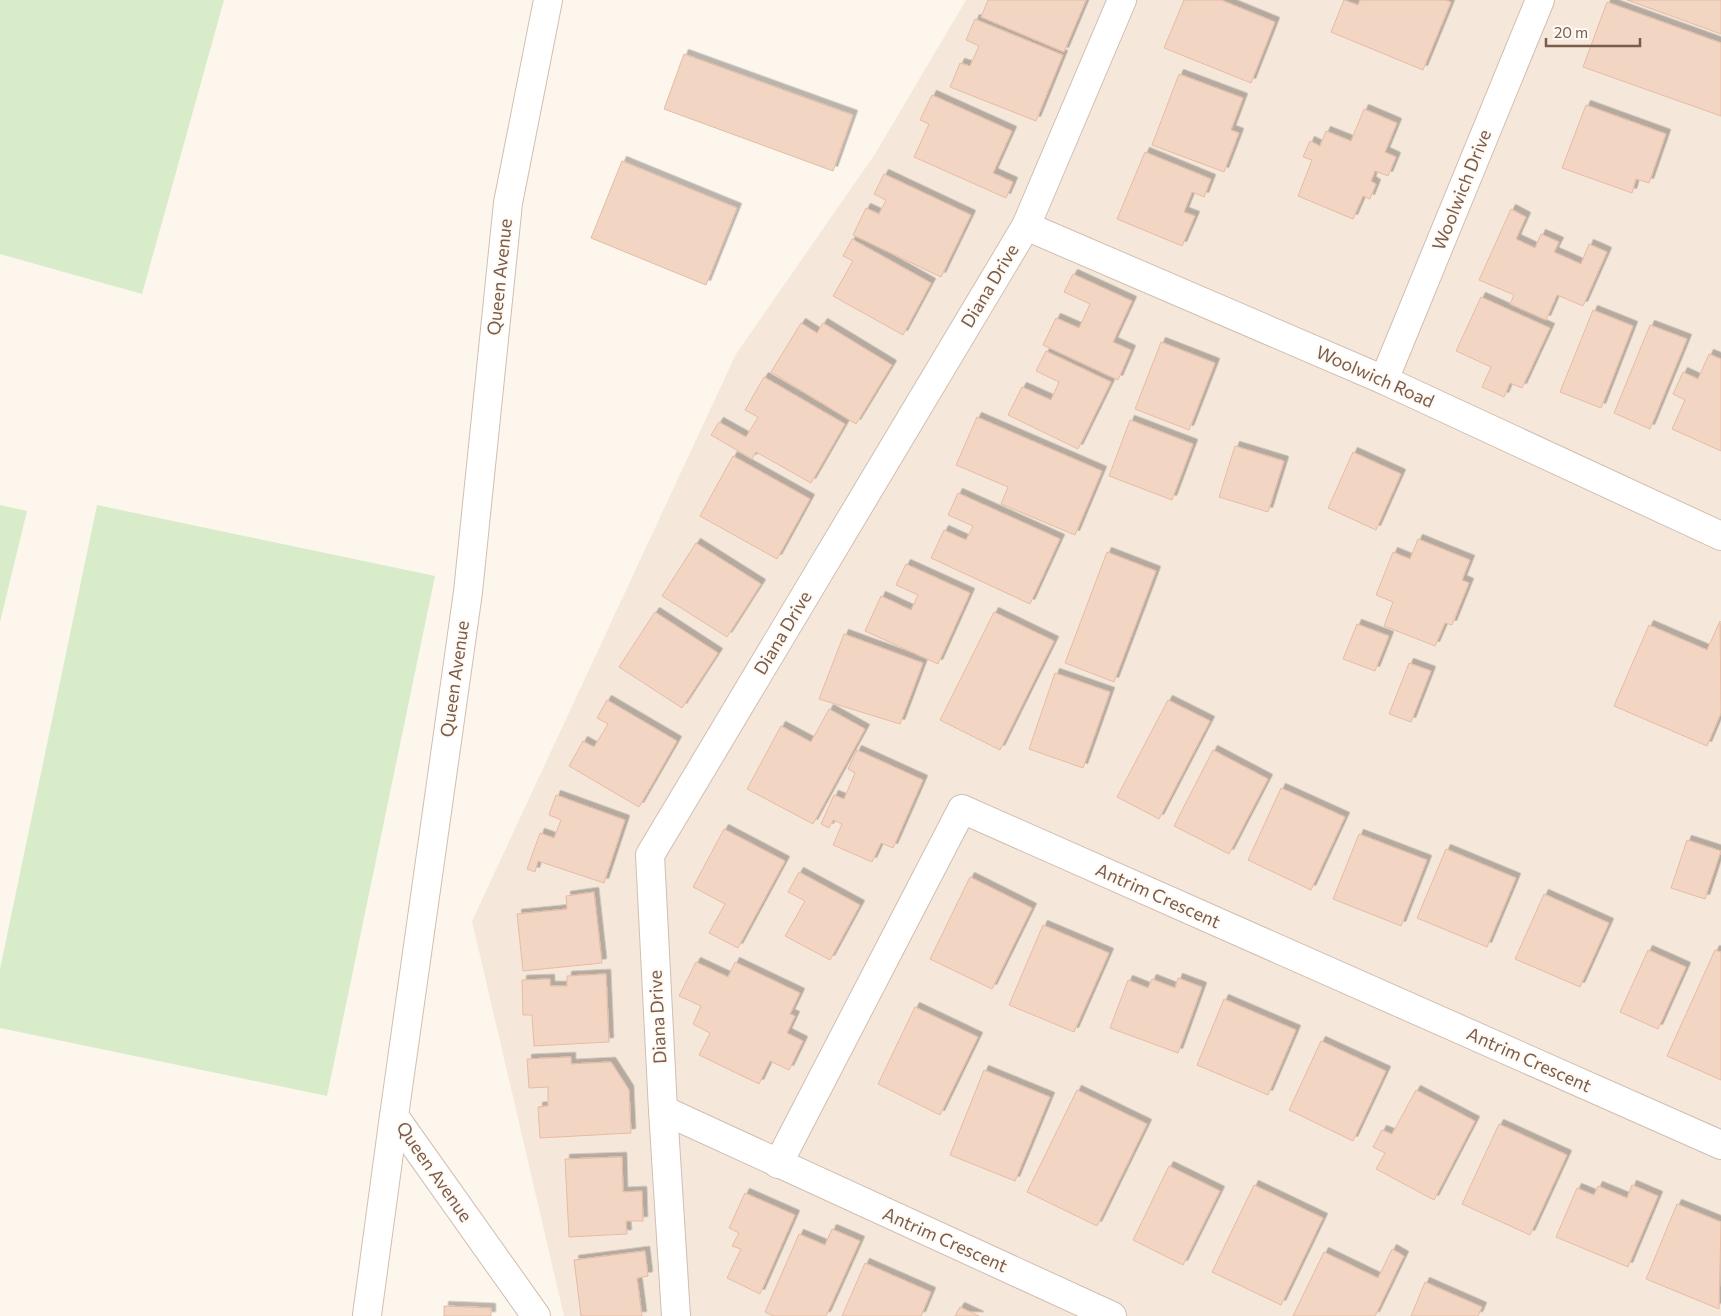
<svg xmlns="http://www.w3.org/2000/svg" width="1721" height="1316" viewBox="0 0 1721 1316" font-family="Commissioner,sans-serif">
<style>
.residential{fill:#f5e8da}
.green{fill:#d8ecc9}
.building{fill:#f3d5c3;stroke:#e6bba3;filter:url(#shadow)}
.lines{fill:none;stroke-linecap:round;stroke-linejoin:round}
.minor-casing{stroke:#d1beb0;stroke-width:30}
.minor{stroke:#fff;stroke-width:28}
.labels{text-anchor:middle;stroke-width:4;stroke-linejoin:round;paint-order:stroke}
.street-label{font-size:18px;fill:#7a5c4d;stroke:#fffaf3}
</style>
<defs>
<filter id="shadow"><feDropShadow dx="4.5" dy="-4.5" stdDeviation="0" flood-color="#0004"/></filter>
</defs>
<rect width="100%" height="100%" fill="#fdf6ec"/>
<polygon class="residential" points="966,0 1721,0 1721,1316 564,1316 472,921 736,354 875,154"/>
<g class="green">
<polygon points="0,0 224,0 142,294 0,254"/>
<polygon points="0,505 27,511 0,622"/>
<polygon points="97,505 435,576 327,1096 0,1028 0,969"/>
</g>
<g class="building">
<polygon points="988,0 1086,0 1064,52 981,17"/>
<polygon points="1184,0 1221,0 1275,22 1251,83 1164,48"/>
<polygon points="1344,0 1358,5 1360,0 1445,0 1451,2 1423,70 1331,32"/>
<polygon points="1627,0 1721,0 1721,34"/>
<polygon points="1607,2 1721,43 1721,116 1583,67"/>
<polygon points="975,19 1063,55 1036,121 950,87 960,63 970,66 979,46 966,40"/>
<polygon points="684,54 853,115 833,171 664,109"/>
<polygon points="1179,74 1243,98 1231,130 1239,133 1224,172 1152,145"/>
<polygon points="932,95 1012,131 993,173 1013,182 1006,198 914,157 929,124 920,120"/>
<polygon points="1586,105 1666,134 1649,183 1636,179 1632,193 1562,168"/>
<polygon points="1364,109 1397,123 1385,152 1396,157 1388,176 1375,171 1371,181 1376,184 1370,199 1363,196 1353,219 1298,196 1312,160 1303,157 1310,141 1320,146 1326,131 1351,141"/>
<polygon points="1145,152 1211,179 1204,197 1192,192 1184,212 1195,216 1182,246 1117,219"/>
<polygon points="622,161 737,208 706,285 591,238"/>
<polygon points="884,174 971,215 941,277 853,235 866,208 879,214 886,200 874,194"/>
<polygon points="1511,209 1526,217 1516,239 1535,248 1541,234 1559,242 1554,252 1581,264 1589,244 1607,252 1583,306 1557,295 1546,320 1510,304 1514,295 1479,280"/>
<polygon points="852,239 931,283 903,335 833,296 853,261 843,256"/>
<polygon points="1073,274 1132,301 1113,342 1131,350 1118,380 1043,345 1056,318 1079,328 1090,304 1064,292"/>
<polygon points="1481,297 1550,328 1522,388 1510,383 1504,397 1482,387 1491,367 1456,351"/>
<polygon points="1593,310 1633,326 1601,408 1560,392"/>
<polygon points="801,323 817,333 823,323 892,365 856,424 771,372"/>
<polygon points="1650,325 1687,339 1650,429 1614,413"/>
<polygon points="1161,342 1215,363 1189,430 1135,409"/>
<polygon points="1046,351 1111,382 1078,449 1008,415 1022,387 1051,400 1059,382 1036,371"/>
<polygon points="1709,354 1721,359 1721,451 1672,429 1685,400 1673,394 1683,372 1698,379"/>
<polygon points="764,377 845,424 811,483 756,452 752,459 711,435 719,422 746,437 758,417 745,410"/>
<polygon points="977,417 1102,471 1075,535 1001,504 1008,487 956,465"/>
<polygon points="1130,420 1193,444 1172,500 1109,476"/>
<polygon points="1235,446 1284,461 1268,512 1219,497"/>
<polygon points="1353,452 1401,474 1376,530 1328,508"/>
<polygon points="733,456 810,499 777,559 700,516"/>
<polygon points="958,493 1060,539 1030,604 931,558 944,530 966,540 973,526 948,515"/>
<polygon points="1418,539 1470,560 1462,580 1469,583 1452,625 1445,623 1435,646 1384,626 1393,602 1376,595 1393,552 1410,559"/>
<polygon points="696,543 761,584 727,637 662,596"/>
<polygon points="1107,552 1156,571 1114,682 1065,663"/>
<polygon points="906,564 970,593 938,664 865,631 881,596 911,610 918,595 896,585"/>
<polygon points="655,612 718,653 682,708 619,667"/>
<polygon points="994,612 1054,641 1000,750 940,720"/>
<polygon points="1720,621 1721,713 1707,746 1614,706 1649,625 1707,650"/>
<polygon points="1357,624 1389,636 1375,671 1343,659"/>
<polygon points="844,634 923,663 900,724 819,699"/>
<polygon points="1409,663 1431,671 1411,722 1389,714"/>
<polygon points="1055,673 1110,692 1083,768 1029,749"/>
<polygon points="607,700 677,741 639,807 569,766 583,741 594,747 608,724 597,718"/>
<polygon points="1168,700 1210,721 1159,819 1117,797"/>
<polygon points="829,709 865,729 813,824 747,789 781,726 811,742"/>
<polygon points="857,750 923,780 893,848 881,843 872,862 833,845 842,824 833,820 829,828 821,824 834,795 844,799 855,773 848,769"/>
<polygon points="1213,750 1268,779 1229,854 1174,826"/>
<polygon points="1281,788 1345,817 1311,890 1248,860"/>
<polygon points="556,795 625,820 604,883 538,861 535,872 527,869 540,833 554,838 561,820 549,815"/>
<polygon points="724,829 785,861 738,948 709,933 725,904 693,887"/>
<polygon points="1359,834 1427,860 1401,926 1333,899"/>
<polygon points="1687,840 1721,851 1705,899 1671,888"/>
<polygon points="1446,849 1516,878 1487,947 1417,918"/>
<polygon points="799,872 860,905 830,960 785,936 805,901 788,892"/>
<polygon points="970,877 1032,908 992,989 930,959"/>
<polygon points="594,892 602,963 523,971 517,914 567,909 566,896"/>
<polygon points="1544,894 1609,923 1580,987 1515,959"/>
<polygon points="1043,925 1109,953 1074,1032 1009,1005"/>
<polygon points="1648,950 1686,967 1658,1029 1620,1012"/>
<polygon points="1715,950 1721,952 1721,1080 1667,1056"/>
<polygon points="696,962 728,977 735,962 800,993 790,1014 795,1016 787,1033 803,1041 789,1070 770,1061 759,1084 699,1055 710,1033 693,1024 701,1006 679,996"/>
<polygon points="606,974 609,1042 534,1046 532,1015 523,1015 522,980 550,979 550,986 567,986 567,976"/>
<polygon points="1178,978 1202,987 1178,1053 1110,1028 1128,980 1148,988 1152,979 1175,988"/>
<polygon points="1224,999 1296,1030 1268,1095 1197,1065"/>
<polygon points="915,1007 978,1037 940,1115 878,1084"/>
<polygon points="1321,1041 1386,1071 1353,1141 1289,1110"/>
<polygon points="571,1057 571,1064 611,1062 629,1090 631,1133 540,1138 538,1107 548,1106 548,1087 529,1088 527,1059"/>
<polygon points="984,1070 1050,1097 1015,1181 950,1155"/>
<polygon points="1077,1090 1147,1124 1097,1226 1027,1192"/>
<polygon points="1416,1090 1475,1121 1434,1200 1376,1169 1385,1153 1373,1147 1382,1130 1392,1134"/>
<polygon points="1499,1124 1567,1155 1530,1235 1462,1204"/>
<polygon points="622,1157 623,1192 642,1191 643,1221 626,1221 627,1234 569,1237 565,1159"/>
<polygon points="1169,1166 1220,1191 1183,1265 1133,1240"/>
<polygon points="1254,1185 1323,1218 1281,1305 1212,1272"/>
<polygon points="1632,1185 1658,1196 1628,1267 1556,1237 1577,1188 1594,1195 1598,1186 1627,1198"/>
<polygon points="745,1193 795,1215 760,1294 727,1278 741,1249 732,1246 739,1233 729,1228"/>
<polygon points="1677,1204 1721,1222 1719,1309 1646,1279"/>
<polygon points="832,1229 860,1241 826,1316 773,1316 765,1312 799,1234 825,1245"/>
<polygon points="1392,1249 1404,1256 1375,1316 1293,1316 1324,1252 1378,1278"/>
<polygon points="645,1251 648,1276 637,1278 642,1316 581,1316 574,1260"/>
<polygon points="865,1263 931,1292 921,1316 842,1316"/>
<polygon points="1425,1282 1482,1307 1478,1316 1411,1316"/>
<polygon points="444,1306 491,1308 491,1316 444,1316"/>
<polygon points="960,1307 979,1316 955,1316"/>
</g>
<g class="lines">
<defs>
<g id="minor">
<polyline points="1026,226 1384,380 1721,536"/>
<polyline points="1384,380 1540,0"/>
<polyline points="663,1110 1112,1316"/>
<polyline points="778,1164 962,809 1721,1145"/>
<polyline points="367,1315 394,1116"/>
<polyline points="536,1316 394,1116 468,592 508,203 548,0"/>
<polyline points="676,1316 663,1110 650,855 1026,226 1122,0"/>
</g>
</defs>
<use href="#minor" class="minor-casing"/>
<use href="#minor" class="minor"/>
</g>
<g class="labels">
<g class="street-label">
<text transform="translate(1462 190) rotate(-68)" y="6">Woolwich Drive</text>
<text transform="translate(500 277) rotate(-84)" y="6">Queen Avenue</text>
<text transform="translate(990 286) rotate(-59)" y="6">Diana Drive</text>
<text transform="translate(1375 377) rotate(24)" y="6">Woolwich Road</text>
<text transform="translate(783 633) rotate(-59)" y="6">Diana Drive</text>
<text transform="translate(455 679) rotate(-82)" y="6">Queen Avenue</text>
<text transform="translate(1158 896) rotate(24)" y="6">Antrim Crescent</text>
<text transform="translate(658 1017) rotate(-93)" y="6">Diana Drive</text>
<text transform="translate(1529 1060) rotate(24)" y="6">Antrim Crescent</text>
<text transform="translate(434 1172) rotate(55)" y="6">Queen Avenue</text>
<text transform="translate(945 1240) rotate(24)" y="6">Antrim Crescent</text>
</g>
</g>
<path d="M1546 38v8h94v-8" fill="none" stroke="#7a5c4d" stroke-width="2.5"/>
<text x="1554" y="38" font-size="15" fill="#7a5c4d" stroke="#fffaf3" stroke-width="4" paint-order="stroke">20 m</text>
</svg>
